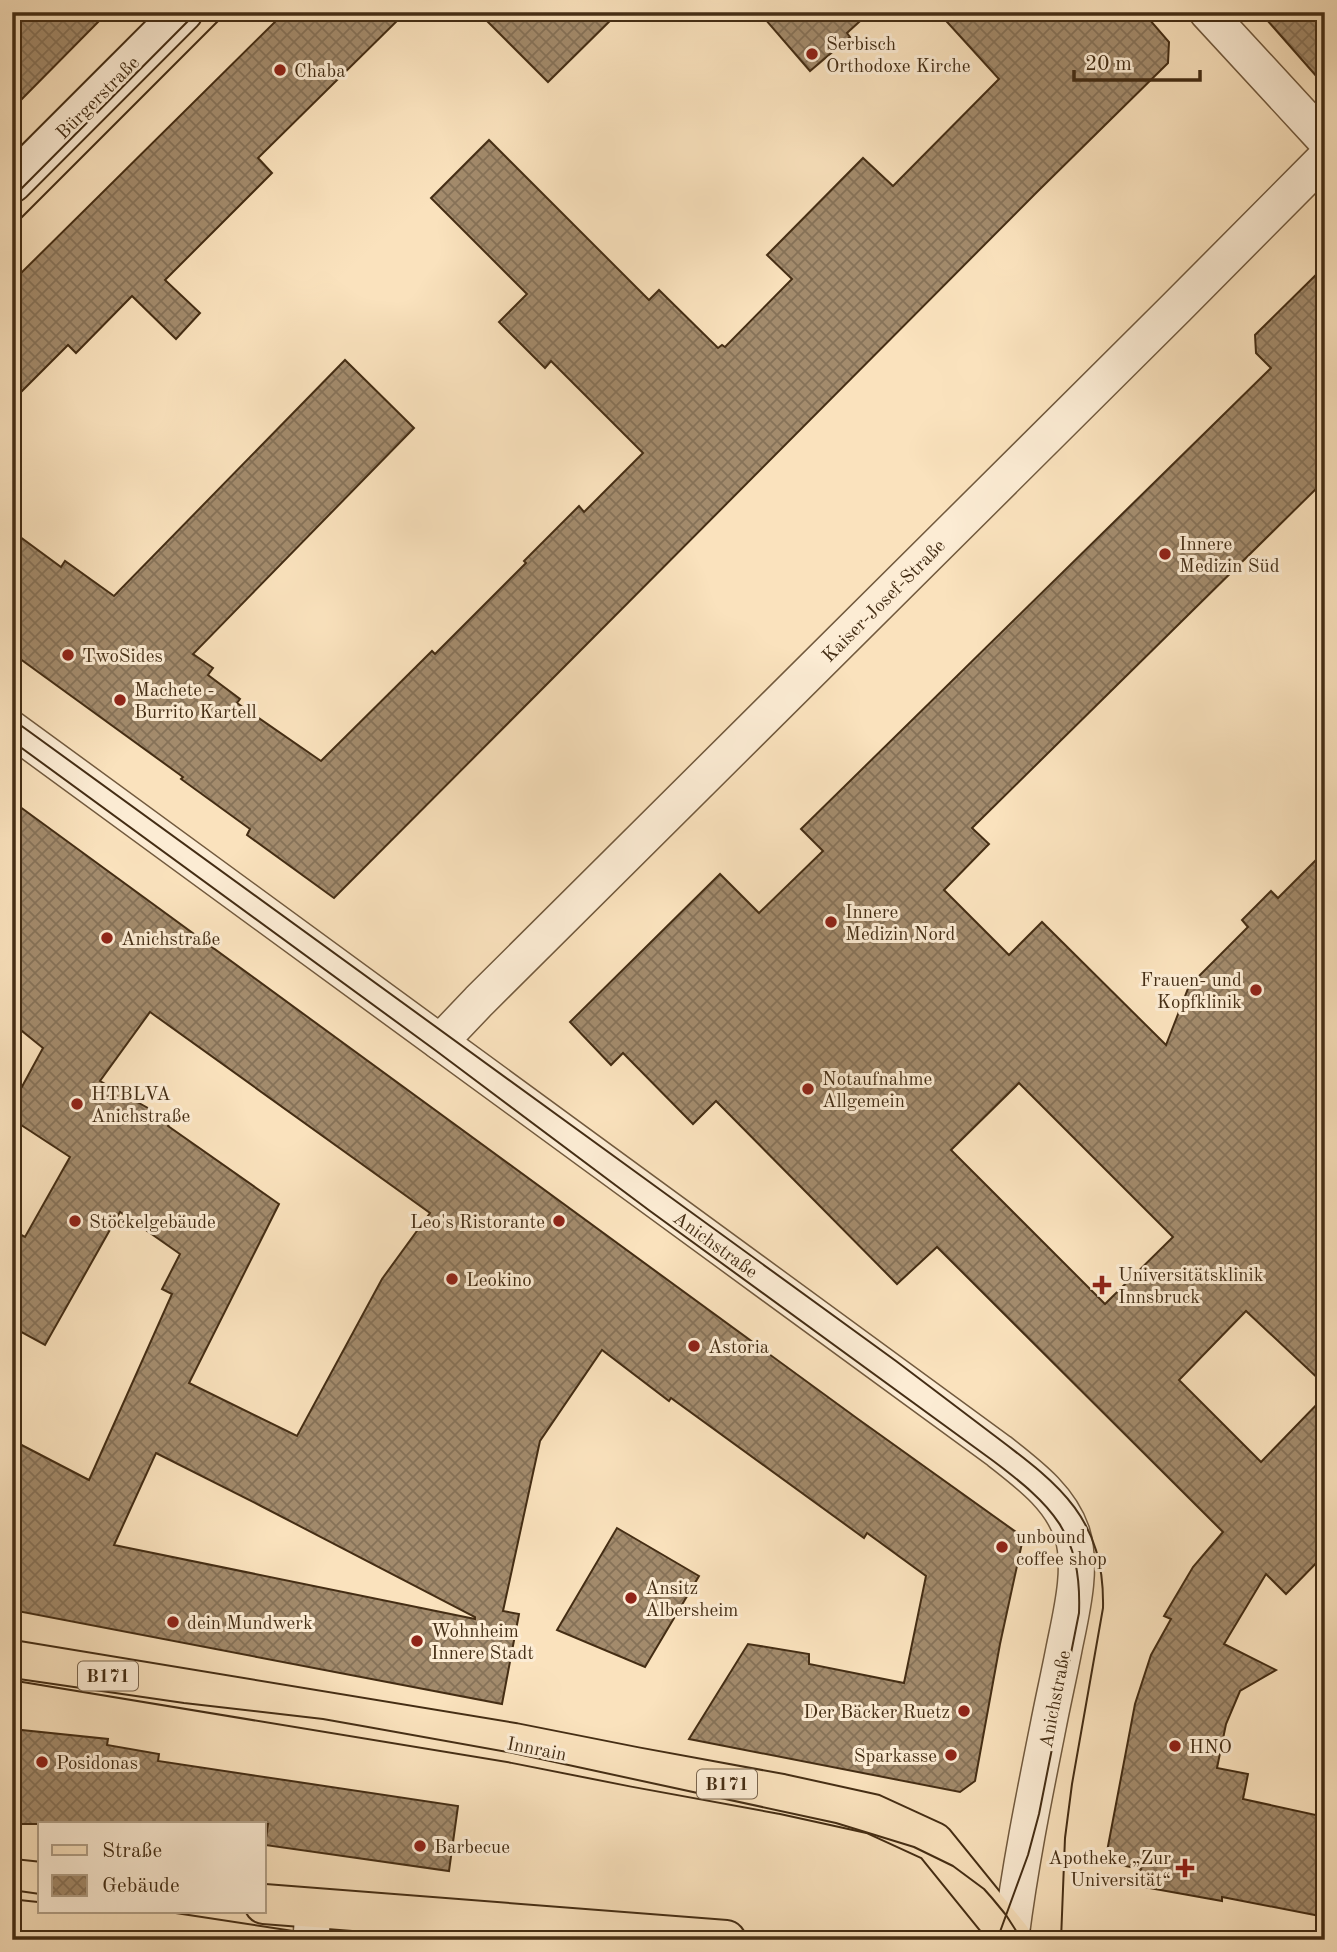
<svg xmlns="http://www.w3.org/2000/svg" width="1337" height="1952" viewBox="0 0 1337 1952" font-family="'Old Standard TT',serif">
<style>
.building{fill:url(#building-cross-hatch);stroke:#442d14;stroke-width:2;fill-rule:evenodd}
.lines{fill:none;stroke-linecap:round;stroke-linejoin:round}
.street-casing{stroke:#725a3e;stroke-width:38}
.secondary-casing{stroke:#442d14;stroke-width:42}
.primary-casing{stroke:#442d14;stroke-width:42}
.street{stroke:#fcecd4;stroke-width:35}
.secondary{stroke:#fcecd4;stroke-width:38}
.primary{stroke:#fae2bd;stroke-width:38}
.tram{stroke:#442d14;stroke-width:2}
.poi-dot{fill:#8f2418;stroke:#fcecd4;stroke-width:2.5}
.labels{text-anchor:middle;stroke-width:6;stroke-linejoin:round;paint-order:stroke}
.shield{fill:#fcecd4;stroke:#7b664e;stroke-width:2}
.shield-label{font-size:18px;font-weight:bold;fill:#442d14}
.poi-label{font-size:19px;fill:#442d14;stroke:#fcecd4;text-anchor:start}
.street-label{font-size:19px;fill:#442d14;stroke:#fcecd4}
</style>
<defs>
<pattern id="building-cross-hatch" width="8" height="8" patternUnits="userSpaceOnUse" patternTransform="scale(1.75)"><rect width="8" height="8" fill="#a38b6c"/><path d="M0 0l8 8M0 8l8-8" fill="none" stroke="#867258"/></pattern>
</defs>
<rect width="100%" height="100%" fill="#fae2bd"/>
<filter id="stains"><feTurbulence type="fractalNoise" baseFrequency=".00286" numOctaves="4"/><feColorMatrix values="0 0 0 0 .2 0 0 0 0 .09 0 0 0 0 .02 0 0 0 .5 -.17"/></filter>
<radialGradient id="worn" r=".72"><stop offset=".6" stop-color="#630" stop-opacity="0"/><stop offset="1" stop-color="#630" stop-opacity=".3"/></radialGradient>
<g class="building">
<polygon points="12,12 108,12 12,109"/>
<polygon points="285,12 406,12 258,158 272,173 165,280 200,313 176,339 132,296 76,353 68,345 12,401 12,282"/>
<polygon points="478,12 619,12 548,82"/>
<polygon points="759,12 870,12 847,33 850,37 810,71"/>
<polygon points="938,12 1143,12 1169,42 1168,63 1037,192 334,898 247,835 250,829 181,779 183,777 12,653 12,531 61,567 65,561 114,596 345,360 414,428 193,654 213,668 208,675 240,699 237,703 321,761 432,651 435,654 526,563 524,561 579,506 584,512 643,453 551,361 545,368 499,322 527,294 431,198 489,140 649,300 659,290 718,348 722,345 725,347 792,279 767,255 863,158 893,186 999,79"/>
<polygon points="1260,12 1325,12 1325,86"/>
<path d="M1325,266V480L972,828L989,844L944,890L1009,955L1042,922L1166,1045L1189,986L1248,927L1242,920L1271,891L1278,898L1325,851V1385L1246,1311L1179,1380L1261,1462L1325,1396V1554L1286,1594L1266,1574L1224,1644L1276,1670L1240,1691L1226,1724L1217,1768L1248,1774L1243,1799L1325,1817V1917L1222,1897V1901L1138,1886L1141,1869L1105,1862L1135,1704L1151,1655L1171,1619L1164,1616L1193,1567L1223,1532L937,1247L897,1284L716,1101L693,1124L623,1053L611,1065L570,1022L720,874L759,913L823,851L801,829L1271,368L1256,353L1255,335ZM1019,1083L1173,1237L1105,1304L951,1150Z"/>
<path d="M12,801L858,1419L1016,1532L1022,1543L1000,1644L975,1781L960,1792L689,1739L748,1644L809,1654V1664L904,1683L926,1576L867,1533L864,1538L671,1398L669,1401L602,1350L540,1441L503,1611L519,1614L502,1704L12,1610V1440L89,1480L172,1294L162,1289L180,1254L120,1212L45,1345L12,1327V1230L25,1237L70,1157L12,1119V1105L43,1048L12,1023ZM150,1012L430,1213L382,1279L297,1436L189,1383L279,1204L168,1126L171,1121L100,1081ZM156,1453L261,1506L475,1617V1619L114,1545Z"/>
<polygon points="617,1528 699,1576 645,1667 557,1630"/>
<polygon points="12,1729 108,1739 107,1745 159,1754 158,1761 458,1806 449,1871 265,1845 268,1824 12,1824"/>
</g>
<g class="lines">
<defs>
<g id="street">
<polyline points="1207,12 1325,140"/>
<path d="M12,729L999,1451C1028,1474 1060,1497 1072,1533C1083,1568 1071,1614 1064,1649C1059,1675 1053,1701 1048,1727C1034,1797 1020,1866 1011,1937"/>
<polyline points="440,1042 479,1001 1176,308 1325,158"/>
<polyline points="311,1940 313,1908"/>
</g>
<polyline id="secondary" points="12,183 183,12"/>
<g id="primary">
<polyline points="12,1660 514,1743 635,1767 782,1794 873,1814 934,1842 1011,1937"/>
<polyline points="12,1879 40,1882"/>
<polyline points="264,1904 726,1940"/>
</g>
</defs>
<use href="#street" class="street-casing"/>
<use href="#secondary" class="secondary-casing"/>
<use href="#primary" class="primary-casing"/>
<use href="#street" class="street"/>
<use href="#secondary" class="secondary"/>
<use href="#primary" class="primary"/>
<g class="tram">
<polyline points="12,198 197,12"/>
<polyline points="12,227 227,12"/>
<path d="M12,719L896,1361C928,1385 959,1409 991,1433C1057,1483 1105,1516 1103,1608L1072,1784L1065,1838L1061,1940"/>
<path d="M12,741L435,1050L650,1211L992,1460C1052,1505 1082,1533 1079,1613L1039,1814L1028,1855L997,1940"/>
<polyline points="12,1678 184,1703 323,1719 368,1727 513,1753 836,1823 914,1847 953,1866 984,1889 992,1898 1006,1915 1022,1940"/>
<polyline points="12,1890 40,1894"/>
<polyline points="169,1912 352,1940"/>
</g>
</g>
<g class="poi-dot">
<circle cx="812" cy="54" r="7"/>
<circle cx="280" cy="70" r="7"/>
<circle cx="1165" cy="554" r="7"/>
<circle cx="68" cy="655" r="7"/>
<circle cx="120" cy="700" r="7"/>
<circle cx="831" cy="922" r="7"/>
<circle cx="107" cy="938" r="7"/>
<circle cx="1256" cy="990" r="7"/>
<circle cx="808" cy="1089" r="7"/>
<circle cx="77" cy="1104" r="7"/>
<circle cx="75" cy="1221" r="7"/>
<circle cx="559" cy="1221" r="7"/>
<circle cx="452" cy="1279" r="7"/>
<path d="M1098.5 1274.5h7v7h7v7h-7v7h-7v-7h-7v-7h7z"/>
<circle cx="694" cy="1346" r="7"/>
<circle cx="1002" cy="1547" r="7"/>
<circle cx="631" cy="1598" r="7"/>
<circle cx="173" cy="1622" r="7"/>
<circle cx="417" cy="1641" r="7"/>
<circle cx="964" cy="1711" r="7"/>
<circle cx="1175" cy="1746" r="7"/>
<circle cx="951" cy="1755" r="7"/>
<circle cx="42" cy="1762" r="7"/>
<circle cx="420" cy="1846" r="7"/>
<path d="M1181.5 1857.5h7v7h7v7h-7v7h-7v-7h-7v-7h7z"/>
</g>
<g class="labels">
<g class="shield">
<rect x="78" y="1661.5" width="60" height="29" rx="5"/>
<rect x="697" y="1769.5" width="60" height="29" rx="5"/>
</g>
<g class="shield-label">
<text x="108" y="1682">B171</text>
<text x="727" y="1790">B171</text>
</g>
<g class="poi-label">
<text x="826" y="50">Serbisch<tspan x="826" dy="22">Orthodoxe Kirche</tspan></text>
<text x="294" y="77">Chaba</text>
<text x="1179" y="550">Innere<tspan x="1179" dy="22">Medizin Süd</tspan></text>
<text x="82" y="662">TwoSides</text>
<text x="134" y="696">Machete -<tspan x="134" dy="22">Burrito Kartell</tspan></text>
<text x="845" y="918">Innere<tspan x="845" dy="22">Medizin Nord</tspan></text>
<text x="121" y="945">Anichstraße</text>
<text x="1242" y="986" text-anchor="end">Frauen- und<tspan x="1242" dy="22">Kopfklinik</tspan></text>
<text x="822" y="1085">Notaufnahme<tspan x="822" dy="22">Allgemein</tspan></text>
<text x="91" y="1100">HTBLVA<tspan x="91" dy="22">Anichstraße</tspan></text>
<text x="89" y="1228">Stöckelgebäude</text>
<text x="545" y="1228" text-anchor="end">Leo's Ristorante</text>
<text x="1118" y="1281">Universitätsklinik<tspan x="1118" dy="22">Innsbruck</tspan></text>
<text x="466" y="1286">Leokino</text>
<text x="708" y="1353">Astoria</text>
<text x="1016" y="1543">unbound<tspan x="1016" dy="22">coffee shop</tspan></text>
<text x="645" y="1594">Ansitz<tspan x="645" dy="22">Albersheim</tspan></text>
<text x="187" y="1629">dein Mundwerk</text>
<text x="431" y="1637">Wohnheim<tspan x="431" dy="22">Innere Stadt</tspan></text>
<text x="950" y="1718" text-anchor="end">Der Bäcker Ruetz</text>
<text x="1189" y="1753">HNO</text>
<text x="937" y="1762" text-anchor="end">Sparkasse</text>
<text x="56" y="1769">Posidonas</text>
<text x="434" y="1853">Barbecue</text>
<text x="1171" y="1864" text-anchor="end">Apotheke „Zur<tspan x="1171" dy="22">Universität“</tspan></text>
</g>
<g class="street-label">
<text transform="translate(97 97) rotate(-45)" y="7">Bürgerstraße</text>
<text transform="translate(883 600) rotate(-45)" y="7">Kaiser-Josef-Straße</text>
<text transform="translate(716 1244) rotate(36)" y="7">Anichstraße</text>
<text transform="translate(1054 1699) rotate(-79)" y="7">Anichstraße</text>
<text transform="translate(537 1748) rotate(11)" y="7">Innrain</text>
</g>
</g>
<rect width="1337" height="1952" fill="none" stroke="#fae2bd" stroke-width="42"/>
<rect x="14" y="14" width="1309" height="1924" fill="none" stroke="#442d14" stroke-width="3.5"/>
<rect x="21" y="21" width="1295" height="1910" fill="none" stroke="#442d14" stroke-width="2"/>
<rect x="38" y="1822" width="228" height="91" fill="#fcecd4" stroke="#b2a087" stroke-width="2"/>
<rect x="52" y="1845" width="35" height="10" fill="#fae2bd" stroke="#b2a087" stroke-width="2"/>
<text x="102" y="1857" font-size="21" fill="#442d14">Straße</text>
<rect x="52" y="1875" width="35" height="21" fill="url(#building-cross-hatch)" stroke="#b2a087" stroke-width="2"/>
<text x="102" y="1892" font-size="21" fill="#442d14">Gebäude</text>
<path d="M1074 70v10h126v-10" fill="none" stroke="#442d14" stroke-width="3.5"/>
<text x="1085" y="70" font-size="21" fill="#442d14" stroke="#fcecd4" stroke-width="5" paint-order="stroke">20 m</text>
<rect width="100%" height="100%" filter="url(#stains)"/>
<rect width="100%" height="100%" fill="url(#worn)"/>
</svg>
